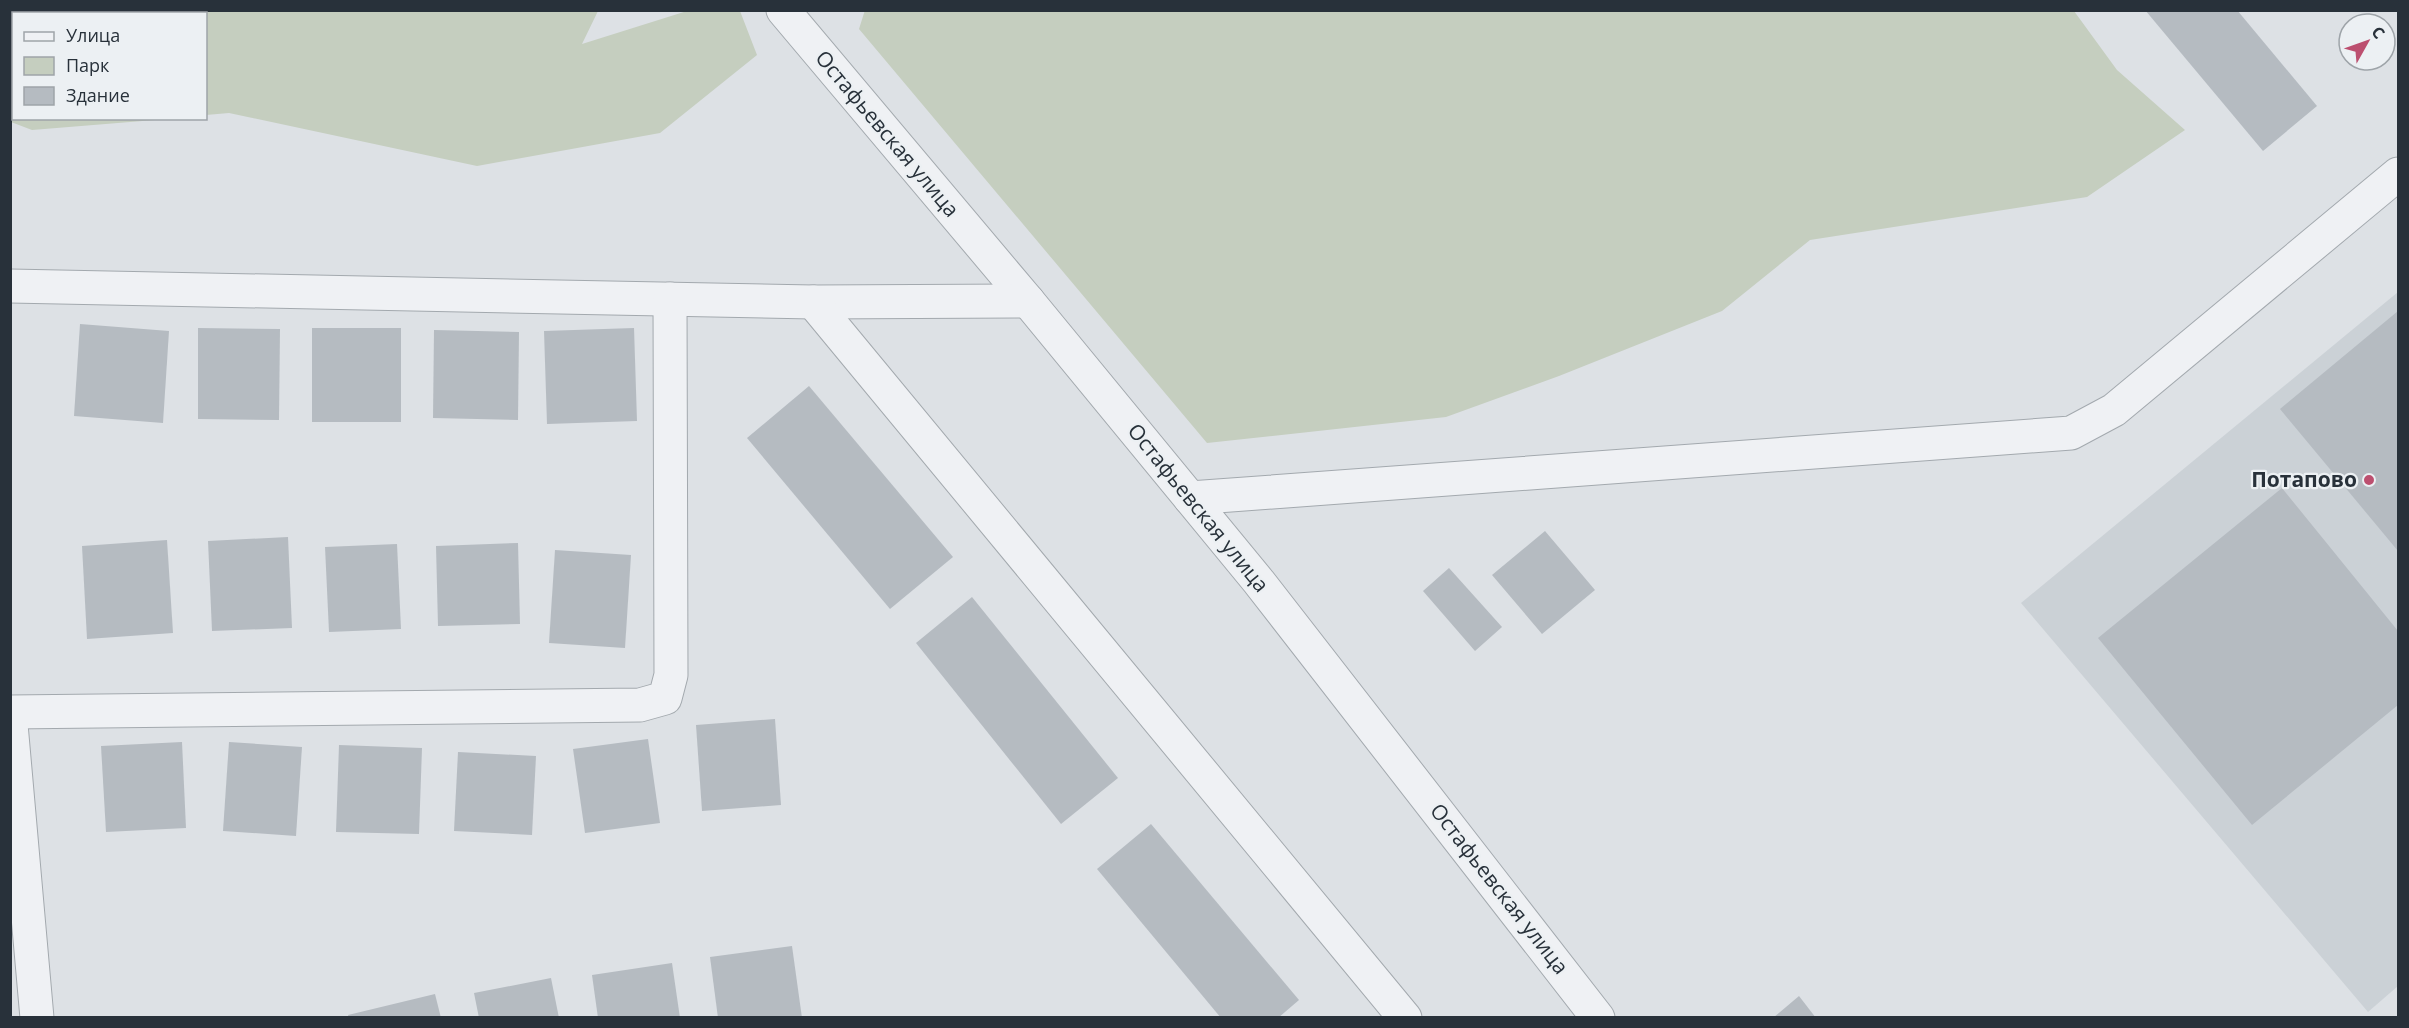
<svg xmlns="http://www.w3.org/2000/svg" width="2409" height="1028" viewBox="0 0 2409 1028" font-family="'Open Sans',sans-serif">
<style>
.built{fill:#cbd1d6}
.green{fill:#c5cebf}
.building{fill:#b5bbc1}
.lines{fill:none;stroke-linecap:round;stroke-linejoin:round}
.street-casing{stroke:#a3a9ae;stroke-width:35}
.street{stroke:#eff1f4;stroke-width:33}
.poi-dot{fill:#bc4f6f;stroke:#ecf0f3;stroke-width:2}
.labels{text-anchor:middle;stroke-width:4.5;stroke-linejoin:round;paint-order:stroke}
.street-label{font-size:21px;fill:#28313a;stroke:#ecf0f3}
.poi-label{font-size:21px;font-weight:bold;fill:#28313a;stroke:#ecf0f3;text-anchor:end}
</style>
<rect width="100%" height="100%" fill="#dde1e5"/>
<polygon class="built" points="2398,292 2398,986 2368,1012 2021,603"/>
<g class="green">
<polygon points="865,10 2074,11 2117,70 2185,130 2087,197 1810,240 1722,311 1559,376 1446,417 1207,443 859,29"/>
<polygon points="10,11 598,11 582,44 687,11 740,11 757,55 660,133 477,166 229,113 206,115 206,14 14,14 14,118 167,119 32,130 11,122"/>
</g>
<g class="building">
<polygon points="2145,10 2237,10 2317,106 2263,151"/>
<polygon points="2398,311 2398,551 2280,409"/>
<polygon points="80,324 169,331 163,423 74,416"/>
<polygon points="198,328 280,329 279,420 198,419"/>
<rect x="312" y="328" width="89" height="94"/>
<polygon points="634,328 637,421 547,424 544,331"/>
<polygon points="434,330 519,332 518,420 433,418"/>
<polygon points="809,386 953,557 890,609 747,438"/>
<polygon points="2282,488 2398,631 2398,705 2252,825 2098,638"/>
<polygon points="1545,531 1595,590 1542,634 1492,575"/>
<polygon points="288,537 292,628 212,631 208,541"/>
<polygon points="167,540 173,633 87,639 82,546"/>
<polygon points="518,543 520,624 438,626 436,546"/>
<polygon points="397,544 401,629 329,632 325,547"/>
<polygon points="555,550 631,555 625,648 549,643"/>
<polygon points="1449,568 1502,627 1475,651 1423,591"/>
<polygon points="972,597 1118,778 1061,824 916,643"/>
<polygon points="775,719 781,805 702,811 696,725"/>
<polygon points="648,739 660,823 585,833 573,749"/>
<polygon points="182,742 186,828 106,832 101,746"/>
<polygon points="229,742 302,747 296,836 223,831"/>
<polygon points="339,745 422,748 419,834 336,832"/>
<polygon points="458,752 536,756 532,835 454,831"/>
<polygon points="1151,824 1299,1000 1278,1018 1221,1018 1097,869"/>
<polygon points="792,946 802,1018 718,1018 710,957"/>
<polygon points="672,963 680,1018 598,1018 592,975"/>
<polygon points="551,978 559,1018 479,1018 474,993"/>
<polygon points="435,994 441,1018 349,1018 348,1015"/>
<polygon points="1799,996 1816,1018 1773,1018"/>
</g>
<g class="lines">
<defs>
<g id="street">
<polyline points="783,10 1028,301 1259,582 1598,1018"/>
<polyline points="10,286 813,302 1028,301"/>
<polyline points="813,302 1405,1018"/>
<polyline points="1190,498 2071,433 2114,410 2398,174"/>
<polyline points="10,712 640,705 665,698 671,675 670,299"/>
<polyline points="10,713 37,1018"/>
</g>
</defs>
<use href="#street" class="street-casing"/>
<use href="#street" class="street"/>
</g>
<circle class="poi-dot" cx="2369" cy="480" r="6"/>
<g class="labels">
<g class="street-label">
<text transform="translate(887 134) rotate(50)" y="7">Остафьевская улица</text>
<text transform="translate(1198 508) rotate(51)" y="7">Остафьевская улица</text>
<text transform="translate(1499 889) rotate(52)" y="7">Остафьевская улица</text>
</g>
<g class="poi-label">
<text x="2357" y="487">Потапово</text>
</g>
</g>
<rect width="2409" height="1028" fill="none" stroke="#28313a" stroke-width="24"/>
<rect x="12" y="12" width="195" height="108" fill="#ecf0f3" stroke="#9ea4a9" stroke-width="1.5"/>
<rect x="24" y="32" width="30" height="9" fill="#eff1f4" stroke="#9ea4a9" stroke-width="1.5"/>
<text x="66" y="42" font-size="18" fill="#28313a">Улица</text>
<rect x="24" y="57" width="30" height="18" fill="#c5cebf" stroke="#9ea4a9" stroke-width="1.5"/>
<text x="66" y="72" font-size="18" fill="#28313a">Парк</text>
<rect x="24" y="87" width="30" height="18" fill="#b5bbc1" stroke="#9ea4a9" stroke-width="1.5"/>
<text x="66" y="102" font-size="18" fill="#28313a">Здание</text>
<g transform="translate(2367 42) rotate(50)"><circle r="28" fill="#ecf0f3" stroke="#9ea4a9" stroke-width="1.5"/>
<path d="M0-4.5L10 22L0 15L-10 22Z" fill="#bc4f6f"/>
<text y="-9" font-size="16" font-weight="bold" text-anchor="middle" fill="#28313a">С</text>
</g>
</svg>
